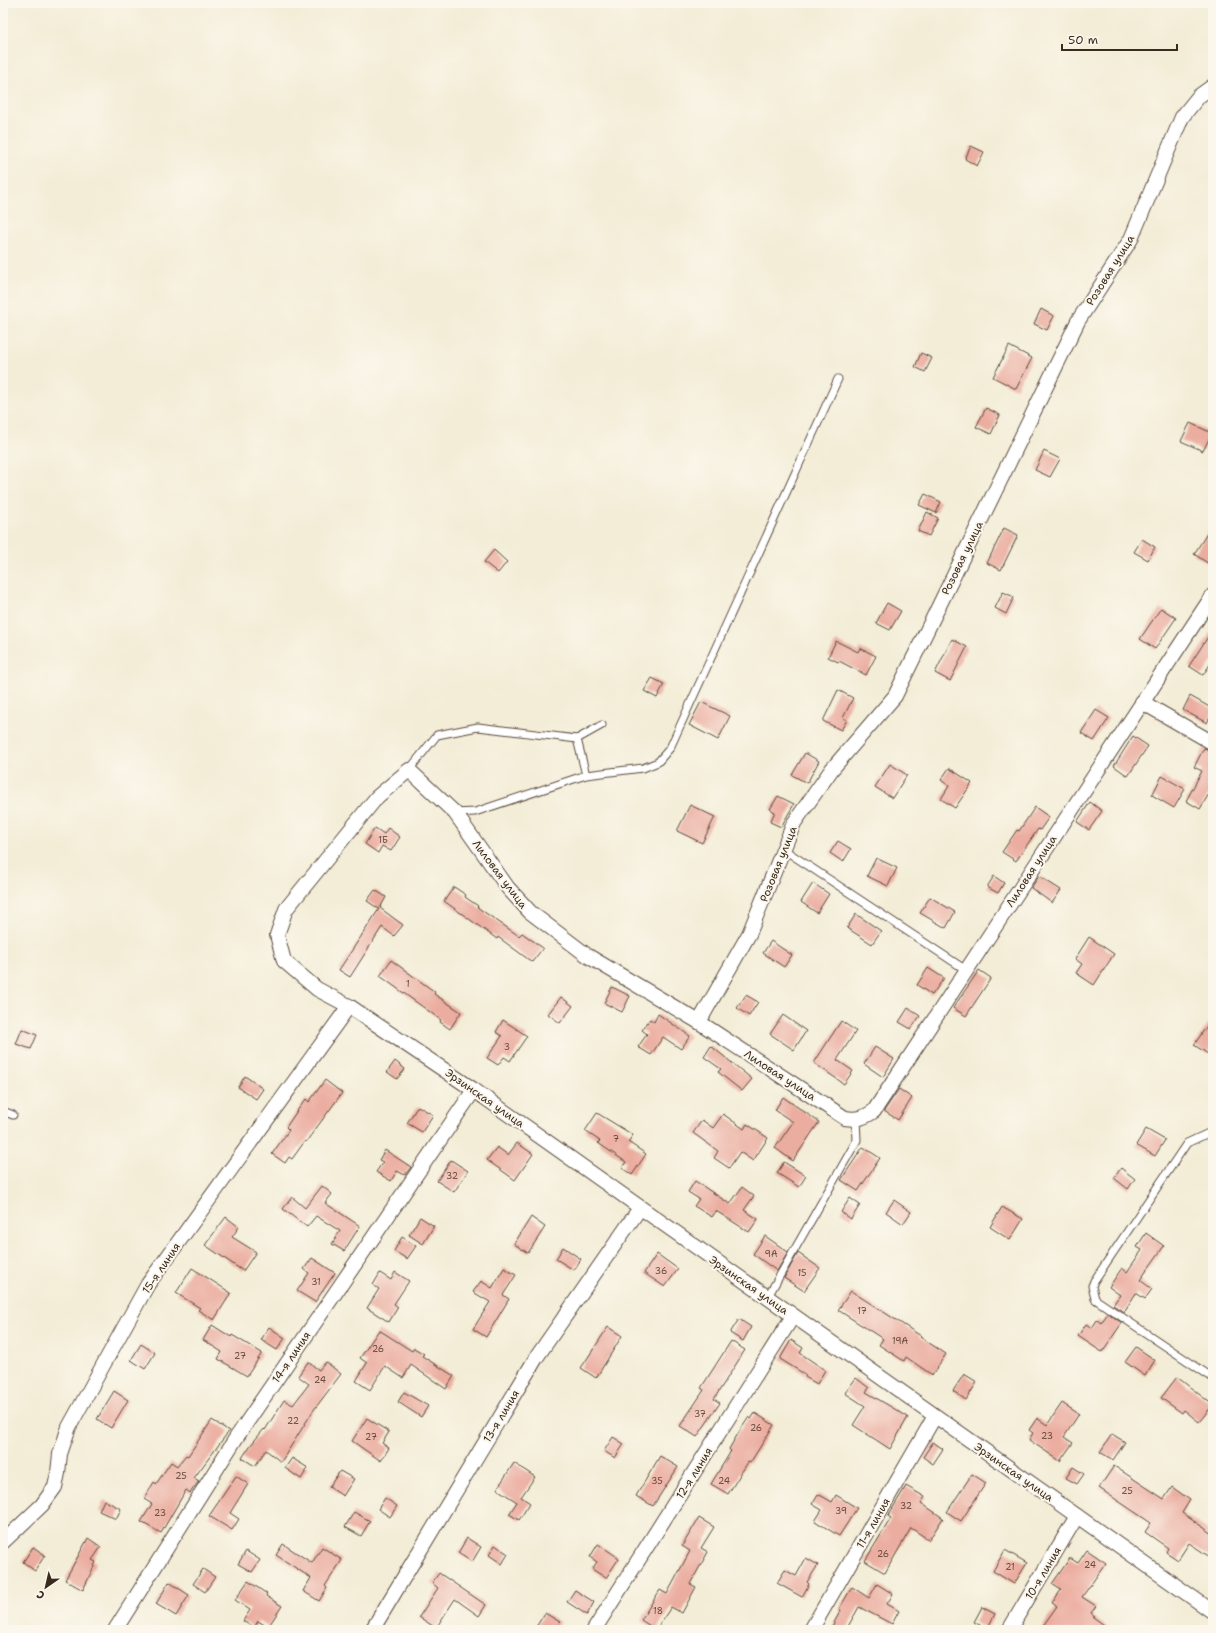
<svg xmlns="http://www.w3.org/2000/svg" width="1216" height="1633" viewBox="0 0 1216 1633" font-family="'Shantell Sans',sans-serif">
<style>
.building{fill:#ebada0}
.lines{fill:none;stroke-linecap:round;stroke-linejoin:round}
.service-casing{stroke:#57473a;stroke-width:9}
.minor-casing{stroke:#57473a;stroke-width:16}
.service{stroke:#fff;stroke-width:7}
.minor{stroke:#fff;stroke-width:14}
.labels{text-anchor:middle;stroke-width:4;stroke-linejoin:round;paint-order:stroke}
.number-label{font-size:9px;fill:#674b3e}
.street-label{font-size:11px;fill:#3b2a1e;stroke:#fbf7ec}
</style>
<rect width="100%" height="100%" fill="#fbf7ec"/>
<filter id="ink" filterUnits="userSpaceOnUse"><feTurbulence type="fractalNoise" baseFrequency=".025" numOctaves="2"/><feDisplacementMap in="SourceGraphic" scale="8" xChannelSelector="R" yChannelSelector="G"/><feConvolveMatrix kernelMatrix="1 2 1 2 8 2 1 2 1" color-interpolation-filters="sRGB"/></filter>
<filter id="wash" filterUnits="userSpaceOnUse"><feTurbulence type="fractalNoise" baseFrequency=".012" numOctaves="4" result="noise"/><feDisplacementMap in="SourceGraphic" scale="16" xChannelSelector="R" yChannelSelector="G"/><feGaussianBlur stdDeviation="0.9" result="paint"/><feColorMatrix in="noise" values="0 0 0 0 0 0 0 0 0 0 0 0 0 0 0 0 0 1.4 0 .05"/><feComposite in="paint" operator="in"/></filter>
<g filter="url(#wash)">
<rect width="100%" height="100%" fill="#f3edd7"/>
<g id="blocks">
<g class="building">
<polygon points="971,146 984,152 977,166 965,159"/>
<polygon points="1041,309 1054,316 1047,330 1034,324"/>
<polygon points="1009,346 1032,358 1016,389 993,377"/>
<polygon points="921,353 932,358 925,372 915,367"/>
<polygon points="986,408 1000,415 991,434 976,427"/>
<polygon points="1190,423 1212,433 1203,451 1181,441"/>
<polygon points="1044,451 1060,459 1050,477 1035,470"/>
<polygon points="925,494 941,502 936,513 919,505"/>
<polygon points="927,512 938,518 929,536 918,531"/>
<polygon points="1213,524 1213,557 1209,564 1194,554"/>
<polygon points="1004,528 1018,535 1001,570 987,563"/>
<polygon points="1142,539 1155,547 1148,560 1134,552"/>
<polygon points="494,550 507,562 498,573 484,562"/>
<polygon points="1003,592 1014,597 1006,614 995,608"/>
<polygon points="887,603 901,611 890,630 876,623"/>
<polygon points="1161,608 1176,618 1155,649 1140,639"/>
<polygon points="1213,629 1213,660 1203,675 1189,666"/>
<polygon points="952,639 967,647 950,681 935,673"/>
<polygon points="836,641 858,652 860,648 876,656 866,675 839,661 838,662 828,657"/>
<polygon points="652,678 664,684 657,698 644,691"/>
<polygon points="838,690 853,698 843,718 847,720 841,730 823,721"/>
<polygon points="1190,696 1213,709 1213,712 1207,723 1183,710"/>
<polygon points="701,702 730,716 718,740 689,725"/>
<polygon points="1096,710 1109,718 1094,741 1081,733"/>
<polygon points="1133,736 1148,746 1128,776 1114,766"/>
<polygon points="1204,748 1213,751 1213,787 1200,809 1186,801 1202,771 1194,767"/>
<polygon points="805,753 819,761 807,783 792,775"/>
<polygon points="890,764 907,775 892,798 875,787"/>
<polygon points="949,768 972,783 955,808 941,799 949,786 941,780"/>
<polygon points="1162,776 1185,789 1174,808 1152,795"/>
<polygon points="778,796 794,804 781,827 770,822 775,812 770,809"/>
<polygon points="1090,802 1102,811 1089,830 1077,822"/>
<polygon points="690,805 715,817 702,843 677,831"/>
<polygon points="1035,807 1049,817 1040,830 1038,829 1016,861 1002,852 1017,830 1019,831"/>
<polygon points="375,828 384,834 388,828 400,837 391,851 382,846 378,853 365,844"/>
<polygon points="838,841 851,849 843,862 830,853"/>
<polygon points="876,858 897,868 888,886 867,876"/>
<polygon points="994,876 1004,883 998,893 987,887"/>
<polygon points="1039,876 1061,890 1052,903 1031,888"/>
<polygon points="813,883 829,894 817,913 801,902"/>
<polygon points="454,887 466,895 465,897 478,906 477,907 519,936 522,933 543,948 532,962 498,937 497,939 444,901"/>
<polygon points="375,890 386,897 380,908 403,925 394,936 382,927 350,977 339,970 379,909 367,901"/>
<polygon points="930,897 955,912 946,928 920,913"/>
<polygon points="856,914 881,931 872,944 847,928"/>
<polygon points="1089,937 1114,954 1094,985 1076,973 1082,964 1075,959"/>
<polygon points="771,941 792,955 784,967 763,953"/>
<polygon points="391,960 435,992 434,994 461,1012 450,1029 440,1022 441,1020 380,976"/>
<polygon points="928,968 944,978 932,995 917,985"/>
<polygon points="979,970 991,978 966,1016 953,1008"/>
<polygon points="612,987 630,996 622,1012 604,1003"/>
<polygon points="746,995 758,1002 749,1016 737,1008"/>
<polygon points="561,997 573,1006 560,1023 548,1014"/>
<polygon points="908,1008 920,1016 911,1029 899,1022"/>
<polygon points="658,1014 690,1036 681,1049 663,1037 651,1055 638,1047 647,1034 642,1030 650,1019 654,1022"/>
<polygon points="783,1015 806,1031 794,1050 770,1034"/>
<polygon points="1213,1017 1213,1046 1208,1054 1194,1045"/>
<polygon points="503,1020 527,1036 510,1061 504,1057 498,1065 487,1058 502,1036 496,1032"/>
<polygon points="841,1021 856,1031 837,1060 853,1071 844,1084 814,1063"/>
<polygon points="22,1029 37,1035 31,1049 16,1044"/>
<polygon points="711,1046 752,1079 742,1091 718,1072 721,1069 704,1057"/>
<polygon points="875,1047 894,1059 883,1077 864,1064"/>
<polygon points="395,1061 405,1069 397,1079 387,1072"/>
<polygon points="245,1076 263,1089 256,1099 238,1087"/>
<polygon points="325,1080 342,1093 306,1142 305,1141 292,1159 289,1157 285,1163 272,1154 289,1130 286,1127 297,1111 306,1099 309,1102"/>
<polygon points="899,1089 912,1098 898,1120 884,1111"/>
<polygon points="783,1097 819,1122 793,1161 775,1148 793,1122 775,1110"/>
<polygon points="418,1106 433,1115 422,1132 407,1123"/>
<polygon points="597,1113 633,1135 628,1142 646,1154 632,1175 622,1168 626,1162 598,1143 600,1141 585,1131"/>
<polygon points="723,1114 744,1129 747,1124 768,1138 753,1161 740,1152 729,1168 714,1158 718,1151 693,1133 702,1120 713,1128"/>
<polygon points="1146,1129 1165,1140 1155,1156 1136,1145"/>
<polygon points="517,1143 533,1154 515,1180 487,1160 497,1147 508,1155"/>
<polygon points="863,1147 880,1158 858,1191 841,1180"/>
<polygon points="385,1150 411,1167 405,1175 397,1171 391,1181 376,1172 383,1162 379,1160"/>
<polygon points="451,1160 468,1171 454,1192 437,1181"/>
<polygon points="784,1162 806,1176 799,1187 777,1173"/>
<polygon points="1121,1168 1135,1179 1128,1189 1114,1178"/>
<polygon points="695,1181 730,1204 742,1187 754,1196 744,1210 758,1219 749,1232 716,1211 712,1217 694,1206 699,1199 688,1192"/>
<polygon points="322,1186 332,1194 325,1203 360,1226 344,1251 332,1244 340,1231 316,1216 307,1227 283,1209 292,1197 305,1208"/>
<polygon points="850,1198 860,1205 851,1219 841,1212"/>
<polygon points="894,1200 911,1212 903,1224 886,1212"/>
<polygon points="1002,1207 1023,1219 1010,1240 990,1227"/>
<polygon points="226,1217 239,1227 232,1237 256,1252 243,1271 205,1245"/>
<polygon points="420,1217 434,1226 423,1244 409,1235"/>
<polygon points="531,1217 545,1227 528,1253 514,1244"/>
<polygon points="1146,1233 1164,1246 1140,1280 1152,1289 1145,1299 1136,1293 1124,1312 1113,1305 1120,1295 1109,1287 1122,1268 1127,1272 1142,1250 1137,1247"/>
<polygon points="765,1236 788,1252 777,1271 753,1254"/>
<polygon points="402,1237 416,1246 407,1259 394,1251"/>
<polygon points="563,1247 581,1259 574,1270 556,1259"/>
<polygon points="798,1253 820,1268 804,1291 784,1278"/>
<polygon points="657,1254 678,1269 665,1287 644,1273"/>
<polygon points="312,1258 335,1273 315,1302 297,1291 309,1273 304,1269"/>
<polygon points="192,1268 231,1293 214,1320 198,1310 200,1308 176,1293"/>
<polygon points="504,1268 516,1275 503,1295 509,1299 486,1337 473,1329 490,1302 473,1292 481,1281 492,1288"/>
<polygon points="395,1272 409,1281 394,1304 398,1307 389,1322 367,1308 379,1289 373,1285 380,1273 391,1280"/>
<polygon points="851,1291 921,1336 920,1337 946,1354 932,1375 906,1357 904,1361 879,1345 883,1339 838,1310"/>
<polygon points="1108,1313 1122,1323 1102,1352 1078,1336 1086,1324 1092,1328 1097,1320 1101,1323"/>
<polygon points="739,1319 751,1327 743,1341 730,1333"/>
<polygon points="212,1325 231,1337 232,1335 262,1353 247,1376 218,1359 222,1352 203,1340"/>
<polygon points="269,1327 285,1338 277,1350 261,1340"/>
<polygon points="608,1327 622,1336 596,1378 581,1368"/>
<polygon points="379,1330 412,1351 414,1348 424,1354 422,1356 454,1376 446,1389 411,1365 403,1378 385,1366 370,1390 356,1381 367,1363 360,1358"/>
<polygon points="791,1340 803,1348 800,1353 825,1370 817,1384 805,1377 806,1375 780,1359"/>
<polygon points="731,1341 745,1350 714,1399 720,1403 697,1437 680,1426 704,1390 701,1388"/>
<polygon points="141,1344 155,1353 145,1369 131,1360"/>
<polygon points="1136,1347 1155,1360 1145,1376 1125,1362"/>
<polygon points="308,1362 319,1370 326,1362 341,1374 313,1411 281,1462 266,1450 255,1466 242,1458 250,1446 264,1429 265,1430 284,1400 293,1405 309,1384 298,1376"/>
<polygon points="964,1374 977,1382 966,1400 953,1391"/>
<polygon points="1177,1377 1213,1405 1199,1422 1184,1410 1182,1413 1161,1398"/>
<polygon points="856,1378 869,1388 866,1392 908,1417 890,1449 853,1425 865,1406 845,1393"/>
<polygon points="114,1391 128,1400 111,1428 97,1419"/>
<polygon points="404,1392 428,1406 421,1417 398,1402"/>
<polygon points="1062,1403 1079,1414 1064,1437 1073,1443 1060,1461 1029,1440 1033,1433 1029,1430 1037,1418 1047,1425"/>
<polygon points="755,1413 774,1425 750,1463 748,1462 728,1494 711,1484 731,1451 729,1449 739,1432 749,1417 751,1419"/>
<polygon points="367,1418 389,1432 382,1443 389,1448 381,1461 352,1441"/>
<polygon points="212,1420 229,1431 194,1478 199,1481 190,1493 186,1490 161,1533 141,1522 152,1504 144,1499 154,1482 156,1484 171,1462 177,1466 186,1455 188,1456"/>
<polygon points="1112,1434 1125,1442 1113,1460 1100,1452"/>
<polygon points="613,1437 624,1444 615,1458 604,1451"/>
<polygon points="933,1442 943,1449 933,1464 923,1457"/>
<polygon points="660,1456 678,1467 653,1506 636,1496"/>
<polygon points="292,1458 308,1468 301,1479 285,1468"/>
<polygon points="514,1463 535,1477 521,1497 530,1503 519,1520 509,1514 517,1502 497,1489"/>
<polygon points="1114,1466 1164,1499 1172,1487 1190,1500 1182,1513 1213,1534 1213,1559 1189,1543 1178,1560 1166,1552 1168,1548 1145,1532 1151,1523 1099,1488"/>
<polygon points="1073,1467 1084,1474 1077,1484 1066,1478"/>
<polygon points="340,1471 354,1479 343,1496 329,1487"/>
<polygon points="972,1474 986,1483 961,1521 947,1512"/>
<polygon points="236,1476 248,1484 230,1513 239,1519 232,1530 209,1516"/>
<polygon points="906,1486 925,1497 921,1503 943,1518 929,1540 911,1528 885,1573 865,1561 891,1518 888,1516"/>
<polygon points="818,1494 832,1502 836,1495 857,1508 839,1536 815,1521 822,1510 812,1504"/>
<polygon points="385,1498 397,1506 390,1517 378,1509"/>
<polygon points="104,1500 121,1509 116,1519 99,1511"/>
<polygon points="354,1512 370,1521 361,1536 345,1527"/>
<polygon points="699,1518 714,1527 701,1548 708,1552 690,1584 696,1587 682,1613 671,1607 656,1630 641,1620 660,1590 667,1594 690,1551 682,1546"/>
<polygon points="88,1538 101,1547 92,1560 96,1562 83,1590 65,1580"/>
<polygon points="467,1538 481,1547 472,1562 458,1553"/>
<polygon points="283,1544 312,1563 322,1547 342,1560 325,1586 327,1588 319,1601 303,1591 311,1578 276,1555"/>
<polygon points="598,1544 619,1558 606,1578 592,1569 597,1562 590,1557"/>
<polygon points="495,1545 508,1554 502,1564 489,1555"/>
<polygon points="33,1547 45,1555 35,1571 23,1562"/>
<polygon points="1005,1550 1027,1563 1014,1584 993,1571"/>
<polygon points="1087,1550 1106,1563 1082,1597 1096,1606 1091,1613 1095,1616 1093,1617 1111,1630 1040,1630 1057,1606 1052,1603 1061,1590 1052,1584 1070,1558 1078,1563"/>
<polygon points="246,1551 260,1560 252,1572 238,1564"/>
<polygon points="806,1558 818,1565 807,1582 809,1584 802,1597 777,1583 785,1570 796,1576"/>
<polygon points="203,1569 215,1577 205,1592 193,1584"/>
<polygon points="439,1573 486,1605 479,1616 455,1599 436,1628 419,1617 438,1588 432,1583"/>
<polygon points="248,1581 267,1594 266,1596 282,1606 268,1627 258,1621 254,1628 243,1621 250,1610 235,1600"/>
<polygon points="169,1582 189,1595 176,1616 156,1604"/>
<polygon points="877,1584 893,1594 887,1604 899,1611 892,1624 859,1607 846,1630 830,1630 841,1610 839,1609 852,1587 869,1598"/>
<polygon points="575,1590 594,1602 587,1615 567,1602"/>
<polygon points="982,1607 995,1614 987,1629 974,1622"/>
<polygon points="545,1613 560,1622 554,1630 534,1630"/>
</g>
</g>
</g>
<g filter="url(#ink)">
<use href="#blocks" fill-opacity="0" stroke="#57473a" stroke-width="1"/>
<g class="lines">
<defs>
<g id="service">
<polyline points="577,739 586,775"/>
<polyline points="409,770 437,735 478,727 577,739 602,725"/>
<polyline points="455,813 475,812 586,775 643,768 658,762 670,748 838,379"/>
<polyline points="783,849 966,970"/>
<polyline points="3,1111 13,1115"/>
<polyline points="1213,1131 1187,1143 1094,1281 1092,1286 1095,1299 1213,1378"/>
<polyline points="767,1298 857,1140 856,1120"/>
</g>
<g id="minor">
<path d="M1213,595L874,1111C864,1118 857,1120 845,1118L699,1022L588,956L530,912L508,888L455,813L409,770L377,797L286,909L277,935L284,961L317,989L349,1006L474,1090L1213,1612"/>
<polyline points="1142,702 1213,743"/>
<polyline points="699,1022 749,934 794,823 832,769 895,696 1078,321 1131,239 1182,117 1199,96 1213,86"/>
<polyline points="3,1542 42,1505 55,1487 58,1473 60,1454 69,1427 148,1284 349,1006"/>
<polyline points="115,1630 236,1438 474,1090"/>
<polyline points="372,1630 536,1358 640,1208"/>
<polyline points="594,1630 793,1316"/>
<polyline points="811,1630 935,1416"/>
<polyline points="1009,1630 1077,1516"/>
</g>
</defs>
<use href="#service" class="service-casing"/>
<use href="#minor" class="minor-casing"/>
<use href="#service" class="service"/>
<use href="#minor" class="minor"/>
</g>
</g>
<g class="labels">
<g class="number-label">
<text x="383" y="843">1Б</text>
<text x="408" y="987">1</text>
<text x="507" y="1050">3</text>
<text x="616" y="1142">7</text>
<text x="452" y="1179">32</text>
<text x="771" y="1257">9А</text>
<text x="661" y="1274">36</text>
<text x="802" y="1276">15</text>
<text x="316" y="1285">31</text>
<text x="862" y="1314">17</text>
<text x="900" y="1344">19А</text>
<text x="378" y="1352">26</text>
<text x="240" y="1359">27</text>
<text x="320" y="1383">24</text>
<text x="700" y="1417">37</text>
<text x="293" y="1424">22</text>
<text x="756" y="1431">26</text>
<text x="1047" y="1439">23</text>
<text x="371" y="1440">27</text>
<text x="181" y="1479">25</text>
<text x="657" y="1484">35</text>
<text x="724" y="1484">24</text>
<text x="1127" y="1494">25</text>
<text x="906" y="1509">32</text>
<text x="841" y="1514">39</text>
<text x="160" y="1516">23</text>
<text x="883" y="1557">26</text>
<text x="1090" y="1568">24</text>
<text x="1010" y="1570">21</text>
<text x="658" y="1614">18</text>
</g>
<g class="street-label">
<text transform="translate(1110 270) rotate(-58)" y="4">Розовая улица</text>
<text transform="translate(962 558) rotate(-64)" y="4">Розовая улица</text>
<text transform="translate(778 864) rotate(-68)" y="4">Розовая улица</text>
<text transform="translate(1031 871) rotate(-57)" y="4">Лиловая улица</text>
<text transform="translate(500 874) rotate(53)" y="4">Лиловая улица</text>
<text transform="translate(780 1075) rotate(33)" y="4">Лиловая улица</text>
<text transform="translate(485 1098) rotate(35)" y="4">Эрзинская улица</text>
<text transform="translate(161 1268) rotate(-56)" y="4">15-я линия</text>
<text transform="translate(749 1285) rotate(35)" y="4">Эрзинская улица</text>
<text transform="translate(291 1357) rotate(-56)" y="4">14-я линия</text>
<text transform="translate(501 1416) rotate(-59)" y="4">13-я линия</text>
<text transform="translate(1014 1472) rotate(35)" y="4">Эрзинская улица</text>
<text transform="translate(694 1473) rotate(-58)" y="4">12-я линия</text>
<text transform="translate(873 1523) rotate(-60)" y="4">11-я линия</text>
<text transform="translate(1043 1573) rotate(-59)" y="4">10-я линия</text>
</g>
</g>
<rect width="1216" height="1633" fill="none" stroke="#fbf7ec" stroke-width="16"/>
<g transform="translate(46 1587) rotate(214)" stroke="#fbf7ec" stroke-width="3" paint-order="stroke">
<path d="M0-3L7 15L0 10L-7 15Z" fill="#3b2a1e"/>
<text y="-6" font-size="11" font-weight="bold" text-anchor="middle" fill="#3b2a1e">С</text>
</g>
<path d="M1062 44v6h115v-6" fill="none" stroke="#3b2a1e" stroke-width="2"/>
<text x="1068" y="44" font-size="12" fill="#3b2a1e" stroke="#fbf7ec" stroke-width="3" paint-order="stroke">50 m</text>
</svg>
